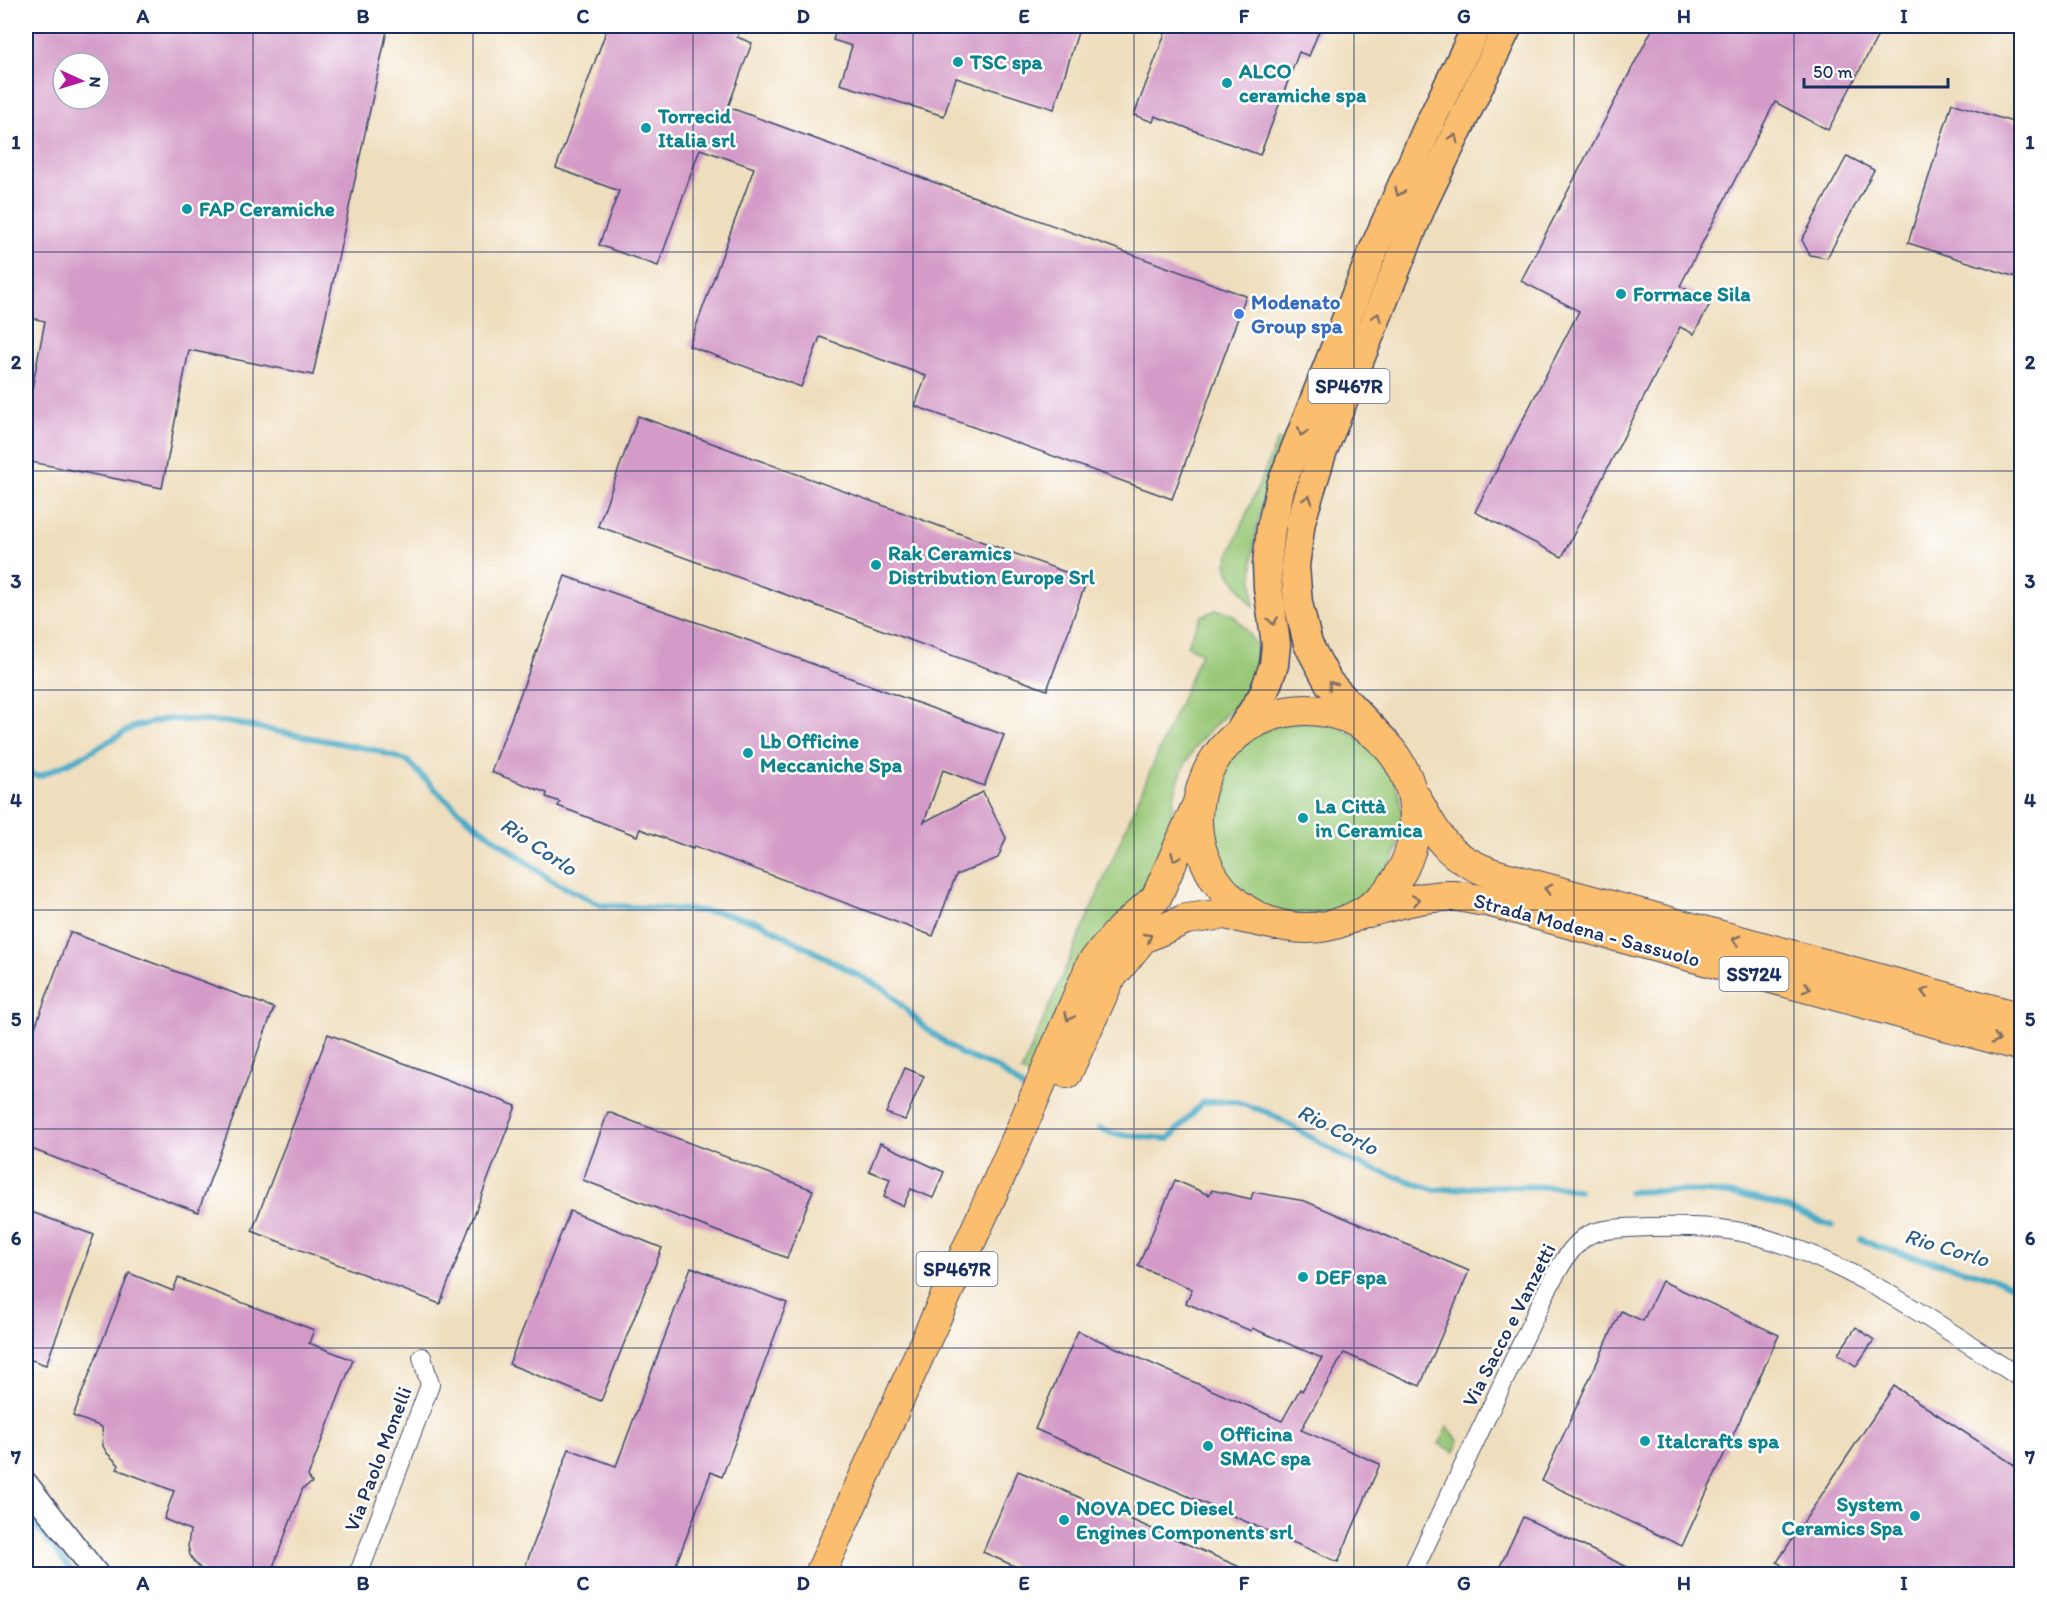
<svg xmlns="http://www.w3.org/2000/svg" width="2047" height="1600" viewBox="0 0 2047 1600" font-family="Itim,sans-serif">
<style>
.green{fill:#99c877;stroke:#5a7c6a;stroke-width:1.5}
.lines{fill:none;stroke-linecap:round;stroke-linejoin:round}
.stream{stroke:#47aac6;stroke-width:6}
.building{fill:#d49bc8;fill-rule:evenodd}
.minor-casing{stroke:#3b496c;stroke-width:20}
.tertiary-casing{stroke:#3b496c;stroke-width:25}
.primary-casing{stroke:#3b496c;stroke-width:31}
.trunk-casing{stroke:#3b496c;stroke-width:32}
.minor{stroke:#fff;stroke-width:18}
.tertiary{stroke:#fff;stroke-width:22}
.primary{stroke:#fbbd6e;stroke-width:28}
.trunk{stroke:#fbbd6e;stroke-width:30}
.oneway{stroke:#806f65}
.grid{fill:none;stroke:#1b2f5e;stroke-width:1.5;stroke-opacity:0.55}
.culture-dot{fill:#0f9aa8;stroke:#fff;stroke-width:2}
.shop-dot{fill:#3f7fe0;stroke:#fff;stroke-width:2}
.labels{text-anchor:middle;stroke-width:5;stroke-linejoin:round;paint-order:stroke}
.shield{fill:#fff;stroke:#5f6d8e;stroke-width:1.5}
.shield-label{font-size:20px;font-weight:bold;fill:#1b2f5e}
.culture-label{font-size:21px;font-weight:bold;fill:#0d838f;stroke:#fff;text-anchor:start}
.shop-label{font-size:21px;font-weight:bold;fill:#366cbe;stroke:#fff;text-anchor:start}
.street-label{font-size:21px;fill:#1b2f5e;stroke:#fff}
.water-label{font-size:22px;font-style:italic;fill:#2d6088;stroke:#fff}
.neatline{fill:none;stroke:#1b2f5e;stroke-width:2}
.grid-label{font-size:20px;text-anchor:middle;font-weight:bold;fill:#1b2f5e}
</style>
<rect width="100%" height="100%" fill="#fff"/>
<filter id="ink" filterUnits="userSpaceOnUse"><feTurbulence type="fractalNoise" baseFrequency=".0167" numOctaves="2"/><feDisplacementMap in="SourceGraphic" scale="12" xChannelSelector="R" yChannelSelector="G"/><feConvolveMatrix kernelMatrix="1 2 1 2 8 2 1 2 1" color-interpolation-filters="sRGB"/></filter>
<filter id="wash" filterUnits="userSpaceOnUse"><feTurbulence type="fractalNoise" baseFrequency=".008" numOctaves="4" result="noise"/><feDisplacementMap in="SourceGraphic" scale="24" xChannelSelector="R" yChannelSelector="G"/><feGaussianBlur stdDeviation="1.35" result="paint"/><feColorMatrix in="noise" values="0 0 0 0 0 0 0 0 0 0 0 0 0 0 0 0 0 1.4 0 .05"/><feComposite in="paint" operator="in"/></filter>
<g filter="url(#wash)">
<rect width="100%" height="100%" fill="#efdebd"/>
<g class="green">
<path d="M1278,439L1282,441C1270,478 1256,517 1253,556C1252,573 1253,590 1254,608L1228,571L1226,563Z"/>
<path d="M1216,610C1233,611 1238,619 1247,632C1251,638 1258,645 1259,651C1266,683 1226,713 1207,733C1197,743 1188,758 1182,771C1170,797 1173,828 1164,856L1034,1077L1021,1072L1201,653L1187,645L1201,616Z"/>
<circle cx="1305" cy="819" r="97"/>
<polygon points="1448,1427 1459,1441 1455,1452 1439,1444"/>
</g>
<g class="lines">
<g class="stream">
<polyline points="26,774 40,776 85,755 133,727 166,719 228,722 375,750 407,761 441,795 470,820 552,881 601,905 718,912 761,923 886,990 924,1027 961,1054 997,1068 1023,1088"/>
<polyline points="1099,1128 1114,1134 1169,1139 1203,1102 1233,1101 1269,1113 1353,1162 1435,1190 1500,1186 1561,1187 1579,1191"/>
<path d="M1629,1192C1672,1190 1716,1190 1758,1199C1783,1205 1809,1216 1832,1226"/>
<polyline points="1861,1239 1878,1247 1983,1275 2022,1289"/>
<polyline points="26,1514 74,1574"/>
</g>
</g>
<g id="blocks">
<g class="building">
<path d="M26,26H388L313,375L189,350L162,488L26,461V420L45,321L26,317ZM63,63H99V99H63Z"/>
<polygon points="608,26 742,26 737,37 752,43 728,107 1246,296 1172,499 915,406 926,376 820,337 801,387 689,346 754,168 700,149 658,266 599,245 619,191 556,168"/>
<polygon points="837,26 1080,26 1054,109 956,78 944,116 840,84 852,46 833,40"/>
<polygon points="1168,26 1321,26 1309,56 1299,52 1260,155 1155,116 1153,122 1134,115"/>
<polygon points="1654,26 1883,26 1828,130 1775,102 1680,286 1711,302 1694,334 1680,327 1562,557 1475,512 1579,311 1521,281"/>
<polygon points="1952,103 2022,125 2022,279 1908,243"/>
<polygon points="1847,156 1874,170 1827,258 1810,255 1802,240"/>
<polygon points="638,416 1087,580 1047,690 598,526"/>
<polygon points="565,576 767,647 1004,735 984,786 943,770 924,822 983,792 1006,838 998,858 956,875 933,936 694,846 693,849 640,829 637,836 558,806 560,802 546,797 547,793 491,772"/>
<polygon points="70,932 274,1008 198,1212 26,1147 26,1052"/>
<polygon points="328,1034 516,1106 440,1304 252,1231"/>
<polygon points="905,1068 924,1076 905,1120 886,1113"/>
<polygon points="608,1112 813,1190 787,1258 583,1180"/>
<polygon points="880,1143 944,1172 933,1198 911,1189 903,1206 884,1197 890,1179 869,1171"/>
<polygon points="1175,1180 1209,1195 1212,1190 1251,1199 1253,1192 1305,1201 1469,1271 1420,1386 1344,1353 1301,1430 1380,1464 1338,1562 1035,1429 1078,1331 1282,1421 1300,1389 1302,1391 1322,1358 1252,1328 1251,1331 1186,1303 1192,1289 1138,1266"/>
<polygon points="26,1210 94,1235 46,1365 26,1358"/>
<polygon points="570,1211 662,1248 601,1401 509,1364"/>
<polygon points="691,1267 787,1303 722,1477 711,1472 672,1575 522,1575 569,1449 616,1466"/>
<polygon points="129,1273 173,1291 178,1278 314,1330 309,1343 353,1360 308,1476 312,1483 303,1488 270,1575 207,1575 194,1562 190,1555 188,1546 190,1530 164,1519 174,1491 117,1469 119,1465 107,1453 103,1446 102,1427 73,1416"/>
<polygon points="1662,1281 1779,1335 1682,1546 1542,1481 1621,1311 1643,1321"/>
<polygon points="1856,1327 1874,1340 1856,1366 1838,1354"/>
<polygon points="1894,1386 2022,1470 2022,1575 1796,1575 1777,1562"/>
<polygon points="1018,1471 1125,1517 1258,1575 1034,1575 983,1552"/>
<polygon points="1523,1517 1554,1532 1644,1575 1496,1575"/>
</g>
</g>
</g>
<g filter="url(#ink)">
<use href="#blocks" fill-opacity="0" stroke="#3b496c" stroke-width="1.5"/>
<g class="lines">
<defs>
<g id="minor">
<polyline points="356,1574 360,1570 430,1385 422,1357"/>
<path d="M1412,1574L1548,1288C1559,1269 1567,1251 1585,1237C1598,1227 1632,1228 1648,1227C1685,1226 1725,1226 1761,1237C1852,1263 1943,1327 2022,1379"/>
</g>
<polyline id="tertiary" points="26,1483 97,1574"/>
<g id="primary">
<polyline points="1239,732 1263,695 1274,665 1276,644 1268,588 1267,564 1271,528 1281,485 1373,251 1427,129 1477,26"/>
<polyline points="1386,743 1329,683 1308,644 1298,603 1295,566 1301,521 1322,453 1423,203 1508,26"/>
</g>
<g id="trunk">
<circle cx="1306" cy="819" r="109"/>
<path d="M1416,798C1439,840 1447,857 1494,874L2022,1018"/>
<path d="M1368,912C1396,904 1426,895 1455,896C1466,897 1477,900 1487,901L2022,1046"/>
<polyline points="1067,1073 1109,980 1143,938 1186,919 1225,914 1277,925"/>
<polyline points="820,1574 1016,1141 1092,963 1120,930 1156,898 1198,803"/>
</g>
</defs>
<use href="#minor" class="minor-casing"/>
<use href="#tertiary" class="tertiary-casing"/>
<use href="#primary" class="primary-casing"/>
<use href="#trunk" class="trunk-casing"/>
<use href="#minor" class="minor"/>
<use href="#tertiary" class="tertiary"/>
<use href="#primary" class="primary"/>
<use href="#trunk" class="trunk"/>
</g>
<defs><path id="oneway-chevron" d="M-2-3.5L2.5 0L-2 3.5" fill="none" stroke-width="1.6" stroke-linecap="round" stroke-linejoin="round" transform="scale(1.5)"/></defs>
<g class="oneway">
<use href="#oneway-chevron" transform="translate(1454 138) rotate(-64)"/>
<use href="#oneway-chevron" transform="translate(1399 192) rotate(114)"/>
<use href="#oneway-chevron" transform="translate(1377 317) rotate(-68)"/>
<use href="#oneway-chevron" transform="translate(1302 432) rotate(111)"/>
<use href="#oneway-chevron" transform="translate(1308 499) rotate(-73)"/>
<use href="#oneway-chevron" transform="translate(1273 621) rotate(82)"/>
<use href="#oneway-chevron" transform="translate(1332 685) rotate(-128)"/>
<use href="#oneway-chevron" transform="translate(1175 857) rotate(114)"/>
<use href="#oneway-chevron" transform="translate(1548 889) rotate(-165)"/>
<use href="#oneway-chevron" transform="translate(1416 900) rotate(-10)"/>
<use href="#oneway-chevron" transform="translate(1148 937) rotate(-31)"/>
<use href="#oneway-chevron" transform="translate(1736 940) rotate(-165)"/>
<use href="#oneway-chevron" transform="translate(1807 988) rotate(15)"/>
<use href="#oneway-chevron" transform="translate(1925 992) rotate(-165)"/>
<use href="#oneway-chevron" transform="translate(1069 1017) rotate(113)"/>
<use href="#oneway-chevron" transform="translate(1996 1039) rotate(15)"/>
</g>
</g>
<path class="grid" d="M253,26V1574M473,26V1574M693,26V1574M913,26V1574M1134,26V1574M1354,26V1574M1574,26V1574M1794,26V1574M26,252H2022M26,471H2022M26,690H2022M26,910H2022M26,1129H2022M26,1348H2022"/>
<g class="culture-dot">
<circle cx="958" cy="62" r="6"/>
<circle cx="1227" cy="83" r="6"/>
<circle cx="646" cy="128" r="6"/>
<circle cx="187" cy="209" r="6"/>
<circle cx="1621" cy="294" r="6"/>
<circle cx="876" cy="565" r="6"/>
<circle cx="748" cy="753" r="6"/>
<circle cx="1303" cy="818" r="6"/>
<circle cx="1303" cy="1277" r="6"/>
<circle cx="1645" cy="1441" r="6"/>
<circle cx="1208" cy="1446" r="6"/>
<circle cx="1915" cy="1516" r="6"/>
<circle cx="1064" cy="1520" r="6"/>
</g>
<circle class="shop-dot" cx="1239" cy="314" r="6"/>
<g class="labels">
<g class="shield">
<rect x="1308.5" y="369" width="81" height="34" rx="4.5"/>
<rect x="1719.5" y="957" width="69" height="34" rx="4.5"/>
<rect x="916.5" y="1252" width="81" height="34" rx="4.5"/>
</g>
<g class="shield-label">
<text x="1349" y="393">SP467R</text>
<text x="1754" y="981">SS724</text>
<text x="957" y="1276">SP467R</text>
</g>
<g class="culture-label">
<text x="970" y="69">TSC spa</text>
<text x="1239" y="78">ALCO<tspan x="1239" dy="24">ceramiche spa</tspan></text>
<text x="658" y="123">Torrecid<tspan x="658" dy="24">Italia srl</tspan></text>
<text x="199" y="216">FAP Ceramiche</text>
<text x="1633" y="301">Forrnace Sila</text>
<text x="888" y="560">Rak Ceramics<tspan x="888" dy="24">Distribution Europe Srl</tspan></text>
<text x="760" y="748">Lb Officine<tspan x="760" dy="24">Meccaniche Spa</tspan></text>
<text x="1315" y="813">La Città<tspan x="1315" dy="24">in Ceramica</tspan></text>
<text x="1315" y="1284">DEF spa</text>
<text x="1220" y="1441">Officina<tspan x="1220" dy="24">SMAC spa</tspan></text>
<text x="1657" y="1448">Italcrafts spa</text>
<text x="1903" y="1511" text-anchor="end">System<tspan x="1903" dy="24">Ceramics Spa</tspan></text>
<text x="1076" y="1515">NOVA DEC Diesel<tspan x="1076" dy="24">Engines Components srl</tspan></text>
</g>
<g class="shop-label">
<text x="1251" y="309">Modenato<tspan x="1251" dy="24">Group spa</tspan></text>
</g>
<g class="street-label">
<text transform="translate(1587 930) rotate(15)" y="7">Strada Modena - Sassuolo</text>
<text transform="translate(1509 1325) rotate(-63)" y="7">Via Sacco e Vanzetti</text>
<text transform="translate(378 1459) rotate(-69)" y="7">Via Paolo Monelli</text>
</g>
<g class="water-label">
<text transform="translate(539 846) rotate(34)" y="8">Rio Corlo</text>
<text transform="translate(1338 1129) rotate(27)" y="8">Rio Corlo</text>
<text transform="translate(1947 1247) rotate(17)" y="8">Rio Corlo</text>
</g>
</g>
<rect width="2047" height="1600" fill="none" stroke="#fff" stroke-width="66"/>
<g transform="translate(81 81) rotate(94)"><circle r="28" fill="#ffffff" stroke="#a4acbf" stroke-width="1.5"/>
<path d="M0-4.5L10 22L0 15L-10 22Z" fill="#b5179e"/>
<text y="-9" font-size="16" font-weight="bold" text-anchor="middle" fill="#1b2f5e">N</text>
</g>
<path d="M1804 78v9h144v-9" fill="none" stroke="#1b2f5e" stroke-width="3"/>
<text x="1813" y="78" font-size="18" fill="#1b2f5e" stroke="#ffffff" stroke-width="4.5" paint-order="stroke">50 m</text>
<rect x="33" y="33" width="1981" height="1534" class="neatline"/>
<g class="grid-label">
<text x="143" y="23">A</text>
<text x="363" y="23">B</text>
<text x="583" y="23">C</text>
<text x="803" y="23">D</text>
<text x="1024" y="23">E</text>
<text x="1244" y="23">F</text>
<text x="1464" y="23">G</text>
<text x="1684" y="23">H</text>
<text x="1904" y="23">I</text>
<text x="16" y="149">1</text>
<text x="2030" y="149">1</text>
<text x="16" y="369">2</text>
<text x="2030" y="369">2</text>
<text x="16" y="588">3</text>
<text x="2030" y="588">3</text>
<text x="16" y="807">4</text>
<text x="2030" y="807">4</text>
<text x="16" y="1026">5</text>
<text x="2030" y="1026">5</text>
<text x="16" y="1245">6</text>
<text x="2030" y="1245">6</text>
<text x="16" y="1464">7</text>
<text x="2030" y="1464">7</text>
<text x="143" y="1590">A</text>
<text x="363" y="1590">B</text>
<text x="583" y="1590">C</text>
<text x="803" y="1590">D</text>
<text x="1024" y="1590">E</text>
<text x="1244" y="1590">F</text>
<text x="1464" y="1590">G</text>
<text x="1684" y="1590">H</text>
<text x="1904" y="1590">I</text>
</g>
</svg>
